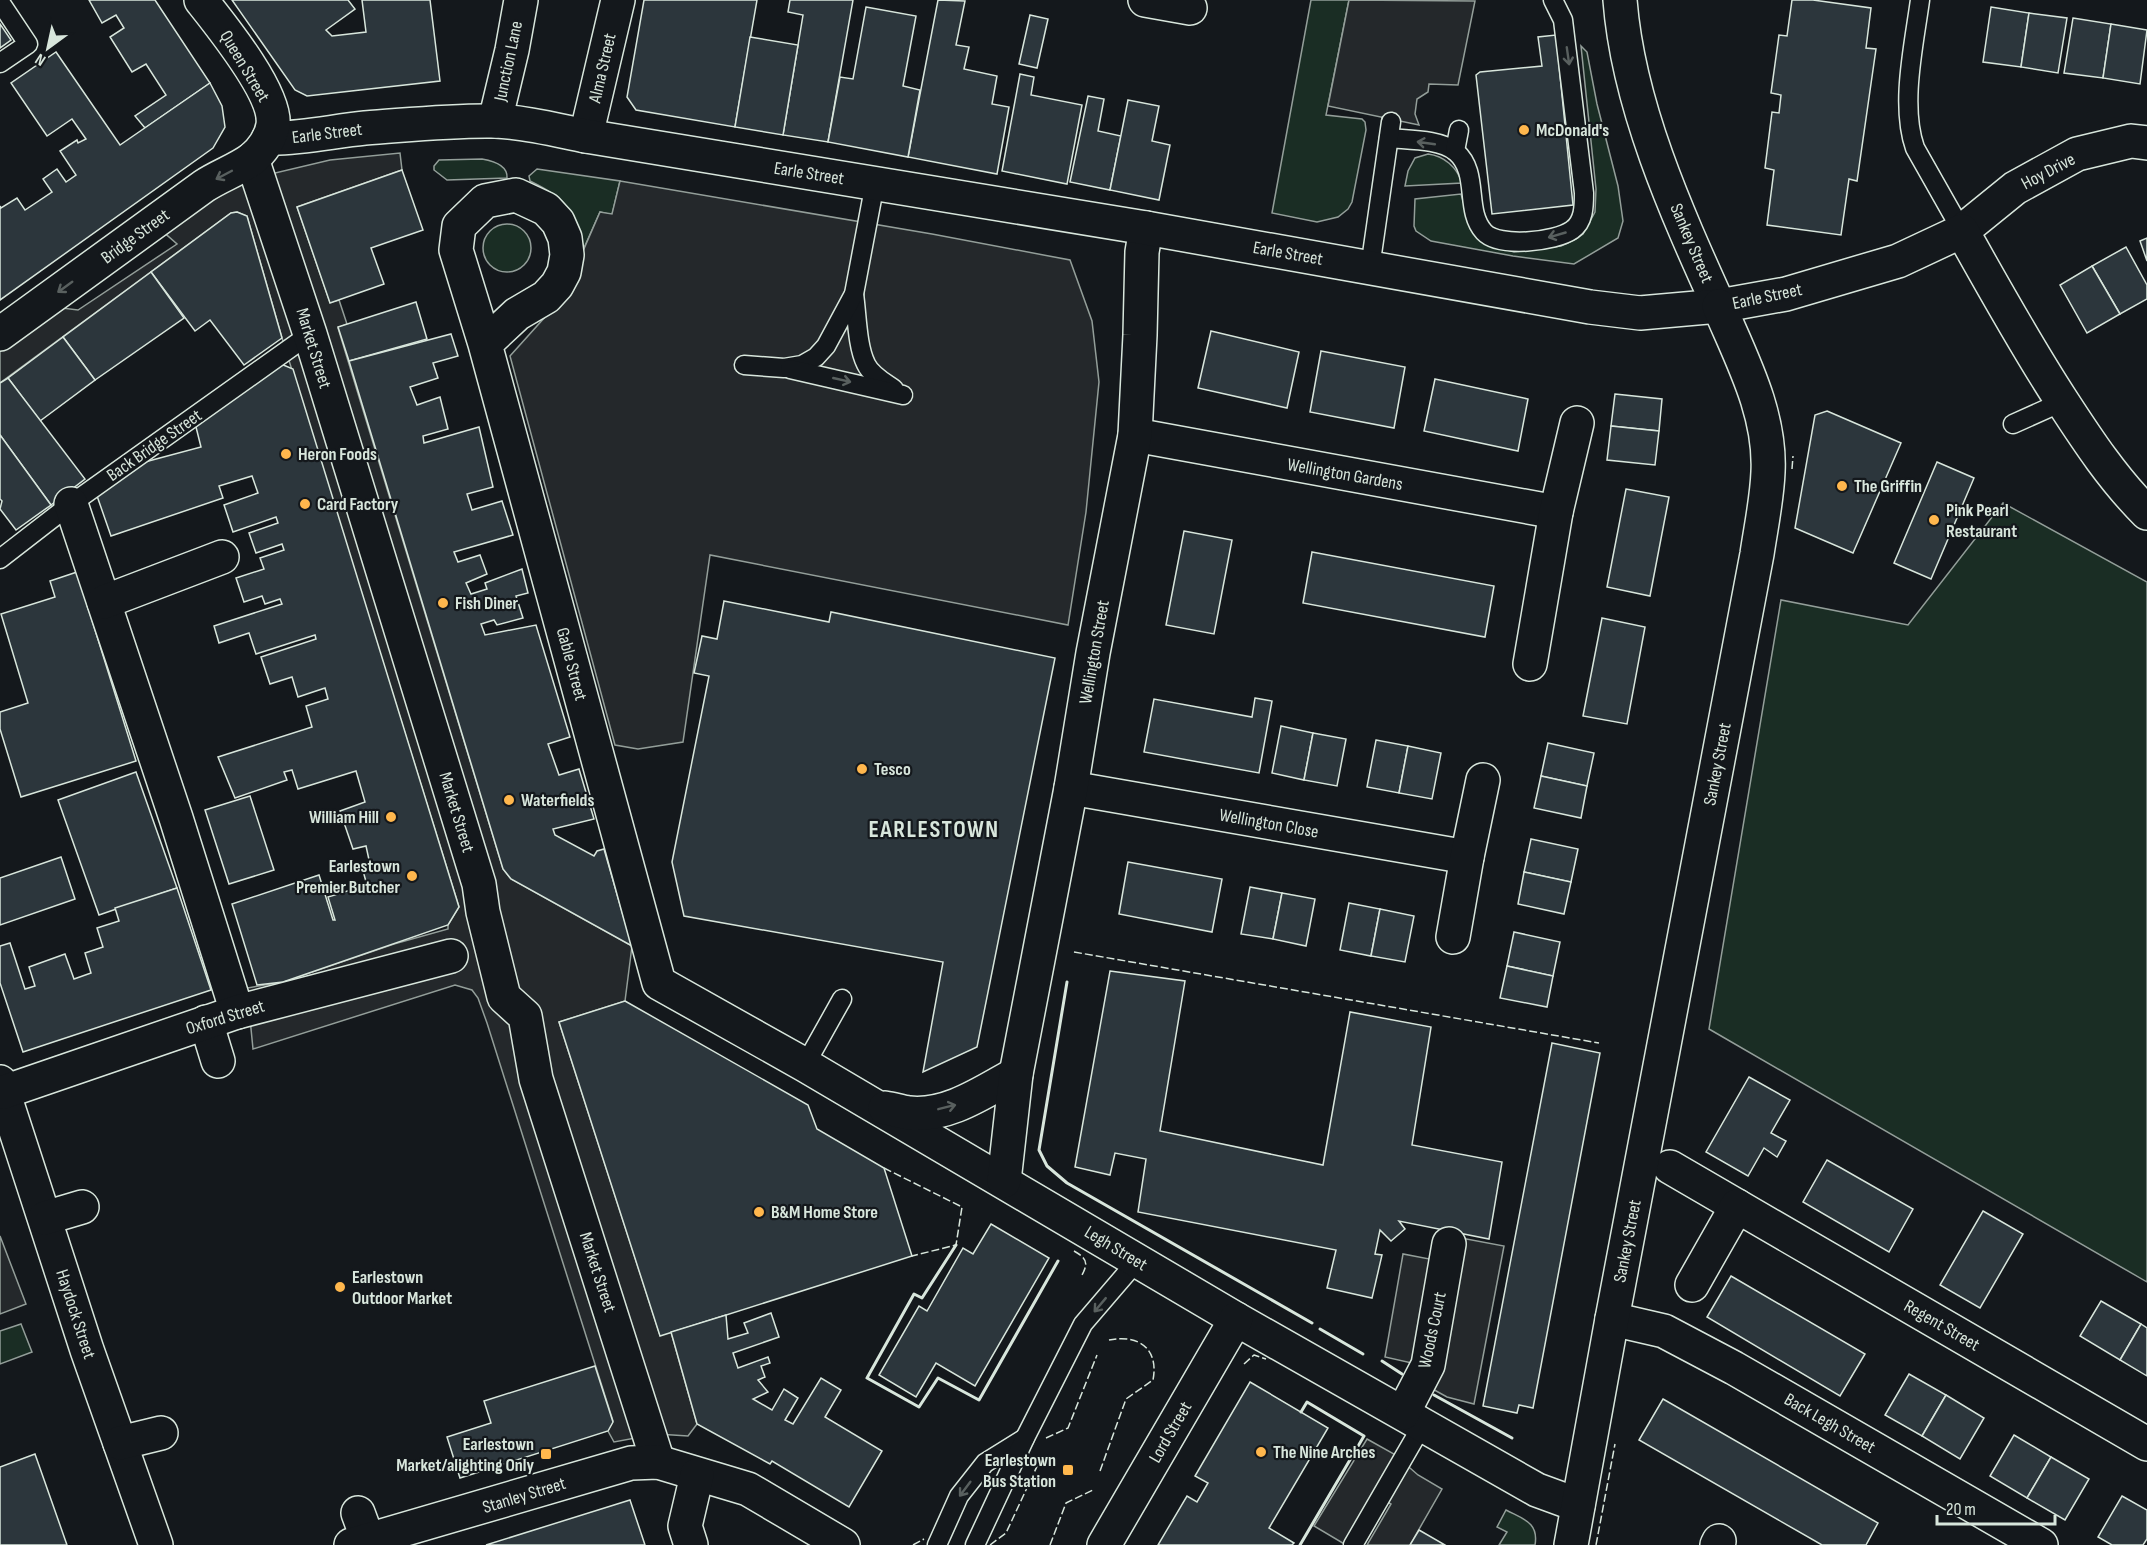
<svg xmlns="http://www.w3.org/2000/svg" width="2147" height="1545" viewBox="0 0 2147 1545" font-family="'Sofia Sans Condensed',sans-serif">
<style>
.green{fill:#1a2d24;stroke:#939e99;stroke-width:1.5}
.parking{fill:#24282b;stroke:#939e99;stroke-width:1.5}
.building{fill:#2c363c;stroke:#d8e6dc;stroke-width:1.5}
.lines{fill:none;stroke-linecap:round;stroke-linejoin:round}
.lane-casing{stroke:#d8e6dc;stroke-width:21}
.street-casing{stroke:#d8e6dc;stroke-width:36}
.secondary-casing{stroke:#d8e6dc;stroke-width:36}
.lane{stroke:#14181c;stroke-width:18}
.street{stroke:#14181c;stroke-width:33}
.secondary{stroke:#14181c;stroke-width:33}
.fence{stroke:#d8e6dc;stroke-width:1.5;stroke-dasharray:8 3;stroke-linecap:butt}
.wall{stroke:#d8e6dc;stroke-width:3}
.oneway{stroke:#59605f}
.poi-dot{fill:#ffb74d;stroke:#14181c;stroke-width:2}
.labels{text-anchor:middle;stroke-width:4.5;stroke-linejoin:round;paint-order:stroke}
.street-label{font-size:18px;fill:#d8e6dc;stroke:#14181c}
.poi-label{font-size:18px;font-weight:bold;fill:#d8e6dc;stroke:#14181c;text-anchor:start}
.district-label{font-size:24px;font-weight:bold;letter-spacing:1.5px;fill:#d8e6dc;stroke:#14181c}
</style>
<rect width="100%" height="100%" fill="#14181c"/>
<g class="green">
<polygon points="1311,0 1349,0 1326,115 1362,119 1365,122 1366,130 1352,202 1348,209 1338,217 1317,222 1272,213"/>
<polygon points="1581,46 1587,52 1597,104 1618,186 1623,221 1618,238 1574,264 1513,256 1431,241 1416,231 1414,226 1415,199 1461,194 1467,215 1491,245 1514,252 1561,246 1576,239 1583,234 1595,212 1596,189"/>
<path d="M1428,154C1444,156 1457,167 1462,183L1405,186L1408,171L1415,158Z"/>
<path d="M482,159C494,161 508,165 507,178L447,180L434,170V166L439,160Z"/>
<path d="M537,169L620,181L612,215L600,212L584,248C572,208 568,200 530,181L529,176Z"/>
<circle cx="507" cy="248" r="24"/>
<polygon points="2003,503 2147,582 2147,1282 1709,1029 1781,600 1908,625"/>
<polygon points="21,1324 32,1352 0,1364 0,1331"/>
<path d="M1506,1510C1523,1519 1539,1522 1535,1545H1499L1507,1532L1497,1527Z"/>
</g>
<g class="parking">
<polygon points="1349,0 1475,1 1458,85 1429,84 1428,92 1417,99 1415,114 1419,125 1328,106"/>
<polygon points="400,153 402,170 297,207 330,302 339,300 347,324 338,328 503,869 511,879 632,946 625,1001 559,1022 660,1335 671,1332 697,1424 688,1436 657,1434 614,1442 608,1431 613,1421 487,1023 478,998 472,990 455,985 253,1049 247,988 283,982 394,944 448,929 448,925 459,907 282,338 247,216 237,212 231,213 0,383 0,348 54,307 78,310 177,244 160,229 241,181 330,160"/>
<polygon points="620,181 932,234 1070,260 1092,321 1099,382 1086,512 1068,625 710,555 683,742 638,749 615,745 510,356 563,297 600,212 612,214"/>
<polygon points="1440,1234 1504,1246 1474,1404 1447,1397 1409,1376 1412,1363 1385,1357 1403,1254 1429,1259"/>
<polygon points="0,1236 26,1304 0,1314"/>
<polygon points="1367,1439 1394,1454 1418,1475 1442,1489 1410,1545 1367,1545 1391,1504 1381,1498 1346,1545 1314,1526"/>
</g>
<g class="building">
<polygon points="89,0 155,0 210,83 145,128 135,116 166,95 146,64 132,72 110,37 124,28 116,15 102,23"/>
<polygon points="232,0 348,0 355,9 326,30 332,36 366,32 362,0 430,0 440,81 307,96 295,90"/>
<polygon points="644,0 757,0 735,127 636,110 627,97"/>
<polygon points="790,0 853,0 828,142 783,135 803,15 788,12"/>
<polygon points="938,0 965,1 956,45 969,47 964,69 997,76 992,104 1009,107 997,174 908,157"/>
<polygon points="1792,0 1813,0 1871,8 1866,48 1876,49 1857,181 1849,179 1841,235 1767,225 1774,170 1765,168 1772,112 1779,113 1781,95 1771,93 1779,35 1787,36"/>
<polygon points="866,7 916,16 903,86 920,90 908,157 828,142 840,77 853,79"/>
<polygon points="1991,7 2029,13 2021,67 1983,62"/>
<polygon points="2029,13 2067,18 2058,73 2021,67"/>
<polygon points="1030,15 1048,19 1037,68 1019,64"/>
<polygon points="2073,18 2111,24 2103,78 2064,73"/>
<polygon points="0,24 11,40 0,48"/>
<polygon points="2111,24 2147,30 2140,84 2103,78"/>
<polygon points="1556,35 1573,205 1492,214 1476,75 1480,72 1542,66 1538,37"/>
<polygon points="750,37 798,45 783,135 735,127"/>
<polygon points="56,52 120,145 210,83 222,106 225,127 213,148 0,300 0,206 1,208 17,198 25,210 52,192 43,179 57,169 66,182 76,175 60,151 77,140 78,143 86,139 72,119 47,136 11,83"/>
<polygon points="1020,74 1034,77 1031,95 1082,105 1067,184 1002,171"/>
<polygon points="1088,96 1104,99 1098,131 1121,136 1110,190 1070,182"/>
<polygon points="1128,100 1159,106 1152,141 1170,145 1159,200 1110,190"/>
<polygon points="402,170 423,230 371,248 384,284 330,303 297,207"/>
<polygon points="237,212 247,216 282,338 244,365 210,320 195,331 151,272 231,213"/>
<polygon points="2147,238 2147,261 2140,241"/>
<polygon points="2126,247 2147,285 2147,299 2120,314 2092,266"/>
<polygon points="2092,266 2120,314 2087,333 2060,285"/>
<polygon points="151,272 184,318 95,380 63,337"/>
<polygon points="416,302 427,339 349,361 338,327"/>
<polygon points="1211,331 1299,352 1287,408 1198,388"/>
<polygon points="451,334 458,356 433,363 438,378 410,387 417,405 440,397 448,429 423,436 424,443 479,427 493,487 467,494 472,510 502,501 513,535 454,552 458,562 480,555 487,574 466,583 471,594 487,589 485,583 522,569 528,593 516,596 523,618 497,625 494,620 481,624 485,635 536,625 570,737 548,744 559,775 579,769 594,819 553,829 555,835 594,856 597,851 604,849 632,946 511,879 503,869 349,361"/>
<polygon points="63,337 95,380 40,421 8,378"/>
<polygon points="1321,351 1405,367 1394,428 1310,412"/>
<polygon points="281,364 293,369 459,907 448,925 283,982 257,985 232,904 319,875 333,920 335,920 328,897 367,885 363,871 371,869 366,846 353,849 340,811 365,802 356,771 298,789 292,770 284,772 287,780 235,798 218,757 312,727 306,706 328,699 325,688 298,697 292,677 270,684 261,657 316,639 315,635 256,654 249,633 219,643 214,626 282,604 280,599 265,604 262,596 244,602 236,578 264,569 260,558 284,550 282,544 256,553 249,533 278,523 276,517 233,532 224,505 258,493 252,476 219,486 223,498 111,536 96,493 130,466 201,447 195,423"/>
<polygon points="8,378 85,479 51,505 0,435 0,383"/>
<polygon points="1435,379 1528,399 1518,451 1424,431"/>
<polygon points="1615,394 1662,399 1659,431 1611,426"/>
<polygon points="1827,411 1901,443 1853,553 1795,528 1815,415"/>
<polygon points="1611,426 1659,431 1655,465 1607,460"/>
<polygon points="0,435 51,505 16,530 0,509 2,501 0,499"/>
<polygon points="1937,462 1974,478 1931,579 1894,563"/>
<polygon points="1626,489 1669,497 1650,596 1607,587"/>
<polygon points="1184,531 1232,540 1214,634 1166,625"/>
<polygon points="1312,552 1494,586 1485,637 1303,603"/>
<polygon points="77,572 136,761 21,797 0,729 0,712 28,703 1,614 55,597 50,581"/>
<polygon points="724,601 829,622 831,612 1055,658 977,1047 923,1072 943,962 684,916 672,862 709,676 694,673 702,636 717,639"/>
<polygon points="1602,618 1645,627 1627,724 1583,716"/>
<polygon points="1255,698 1272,701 1259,773 1144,752 1154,699 1252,717"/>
<polygon points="1281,726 1313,733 1304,780 1272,773"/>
<polygon points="1313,733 1346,739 1337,786 1304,780"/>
<polygon points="1376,740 1408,746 1399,793 1367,787"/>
<polygon points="1548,743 1594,753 1587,786 1541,776"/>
<polygon points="1408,746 1441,753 1432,799 1399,793"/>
<polygon points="136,772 177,888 99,915 58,800"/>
<polygon points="1541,776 1587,786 1581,818 1534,808"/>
<polygon points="250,796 274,870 229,884 205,810"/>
<polygon points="1531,839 1578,849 1571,882 1524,872"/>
<polygon points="61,857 75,899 0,925 0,878"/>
<polygon points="1128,862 1222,879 1212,932 1119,914"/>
<polygon points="1524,872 1571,882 1564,914 1518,904"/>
<polygon points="1250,887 1282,893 1273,939 1241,934"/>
<polygon points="177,888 211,990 23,1052 0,983 0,946 10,943 25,989 35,986 29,967 65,954 74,979 91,973 85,953 103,947 97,928 119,921 115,908"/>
<polygon points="1282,893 1315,899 1306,946 1273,939"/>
<polygon points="1349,903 1380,909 1371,956 1340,950"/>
<polygon points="1380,909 1414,916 1405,962 1371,956"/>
<polygon points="1514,932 1560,942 1553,976 1507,966"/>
<polygon points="1507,966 1553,976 1547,1007 1500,998"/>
<polygon points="1110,971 1185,981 1160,1131 1323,1165 1350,1012 1431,1027 1412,1145 1502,1162 1489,1239 1399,1221 1405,1229 1391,1241 1380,1230 1375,1254 1382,1255 1372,1298 1327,1288 1336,1250 1138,1212 1146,1159 1115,1153 1110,1175 1075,1167"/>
<polygon points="625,1001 808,1105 817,1129 884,1168 912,1256 660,1336 559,1022"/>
<polygon points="1552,1043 1600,1053 1533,1408 1519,1405 1517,1413 1483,1406"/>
<polygon points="1749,1077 1790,1100 1771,1133 1786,1141 1777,1157 1764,1148 1748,1176 1706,1152"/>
<polygon points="1827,1160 1913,1209 1889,1252 1803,1202"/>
<polygon points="1983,1211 2023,1234 1980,1308 1940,1285"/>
<polygon points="991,1224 1049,1258 975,1386 936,1363 916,1397 879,1375 919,1306 927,1311 963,1248 973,1254"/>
<polygon points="1731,1276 1865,1354 1840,1396 1707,1317"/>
<polygon points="2101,1301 2141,1324 2120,1360 2080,1336"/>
<polygon points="771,1313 779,1337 733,1353 738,1368 768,1357 770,1363 761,1366 765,1377 758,1380 768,1392 753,1399 772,1410 784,1389 798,1398 785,1420 793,1424 821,1378 841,1390 825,1417 882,1451 849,1507 772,1461 770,1464 697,1424 671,1332 726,1315 728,1339 748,1333 744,1323"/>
<polygon points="2141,1324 2147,1328 2147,1376 2120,1360"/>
<polygon points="595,1366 613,1422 608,1431 460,1478 447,1437 491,1423 484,1401"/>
<polygon points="1909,1374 1946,1395 1922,1436 1885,1415"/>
<polygon points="1250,1382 1328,1428 1269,1528 1294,1543 1292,1545 1158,1545 1187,1496 1197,1502 1208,1483 1195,1476"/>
<polygon points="1946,1395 1984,1418 1960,1459 1922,1436"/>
<polygon points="1663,1399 1878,1523 1866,1545 1822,1545 1639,1440"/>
<polygon points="2014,1435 2051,1457 2027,1498 1990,1476"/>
<polygon points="35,1454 67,1545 0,1545 0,1467"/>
<polygon points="2051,1457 2089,1479 2065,1520 2027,1498"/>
<polygon points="2122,1496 2147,1510 2147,1539 2143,1545 2112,1545 2098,1537"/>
<polygon points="630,1500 645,1545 486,1545"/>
<polygon points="1419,1530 1445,1545 1410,1545"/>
</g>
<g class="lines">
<defs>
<g id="lane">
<path d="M1920,0C1914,45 1900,105 1915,148L1962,231"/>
<polyline points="0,2 28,44 0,63"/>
<path d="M1389,138C1409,140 1440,139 1456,152C1480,173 1464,210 1484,232C1499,248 1555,242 1572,230C1584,222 1584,206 1584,193L1563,20L1553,0"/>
<polyline points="1455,151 1459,130"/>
<polyline points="1370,268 1391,122"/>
<path d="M854,294C857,315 857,346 866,364C871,375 884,382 894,389"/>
<polyline points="744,365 784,368 802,365 816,357 826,346 854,294 875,183"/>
<polyline points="790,369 903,395"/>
<polyline points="2013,424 2062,402"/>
<polyline points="0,559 71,504 310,334"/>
<polyline points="805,1065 842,999"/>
<polyline points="937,1545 959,1496 985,1463 1025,1438"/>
<polyline points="975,1545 1025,1438 1083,1324 1137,1261"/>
<polyline points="1353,1545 1423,1424"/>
</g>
<g id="street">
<polyline points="1145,0 1190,8"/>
<path d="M1620,0C1628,105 1676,211 1719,306"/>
<polyline points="495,121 512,50 521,0"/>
<polyline points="586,136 618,0"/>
<polyline points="252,159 310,334 479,884 483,912 504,997 525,1016 536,1079 658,1462"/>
<polyline points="1962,231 2015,188 2077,154 2131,141 2147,143"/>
<polyline points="485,344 517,314 546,297 557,285 564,272 567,255 565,238 558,222 546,209 516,195 485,201 459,226 456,250 485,344 659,983 805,1065 1236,1319 1537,1490 1578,1505"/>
<polyline points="1135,435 1556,512"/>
<polyline points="71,504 176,818 237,1012"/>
<polyline points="104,602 222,557"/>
<polyline points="1530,664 1556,512 1577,423"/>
<polyline points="1071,788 1467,857"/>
<polyline points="1453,937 1467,857 1483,780"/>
<polyline points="206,1022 218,1061"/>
<polyline points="0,1082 87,1350 156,1545"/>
<polyline points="4,1092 237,1012 451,956"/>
<path d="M885,1108C893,1109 901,1112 909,1113C948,1117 983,1092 1016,1074"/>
<polyline points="1670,1167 1737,1206"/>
<polyline points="1004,1181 1016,1074 1071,788 1093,653 1135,435 1140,335 1142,252 1146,228"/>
<polyline points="45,1218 82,1207"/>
<polyline points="1692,1285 1737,1206 2147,1444"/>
<polyline points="1612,1319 1664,1331 1734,1368 2041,1545"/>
<polyline points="1403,1413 1428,1365 1449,1244"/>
<polyline points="120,1443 161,1433"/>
<polyline points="358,1513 368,1540"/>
<polyline points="351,1545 631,1463 658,1462 748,1489 843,1545"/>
<polyline points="691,1545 685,1526 697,1475"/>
<polyline points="1104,1545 1236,1319"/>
<polyline points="1717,1545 1719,1541"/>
</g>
<g id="secondary">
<path d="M269,138C302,139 333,131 365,128C408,125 452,120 495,121C525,122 556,130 586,136L1146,228L1590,307L1640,313L1719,306L1786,294L1898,261L1962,231C1994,288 2026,346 2062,401C2088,441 2113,479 2147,513"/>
<path d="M0,334C68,284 136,235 204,186C219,176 237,170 252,159C262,151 271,138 273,125C277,94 220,24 201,0"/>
<path d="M1571,1545L1612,1319L1757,554C1761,527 1767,499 1768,472C1771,413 1741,358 1719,306"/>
</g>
</defs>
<use href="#lane" class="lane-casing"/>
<use href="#street" class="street-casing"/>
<use href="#secondary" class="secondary-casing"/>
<use href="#lane" class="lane"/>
<use href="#street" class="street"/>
<use href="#secondary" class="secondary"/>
<g class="fence">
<polyline points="1792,469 1793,456"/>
<polyline points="1074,952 1599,1043"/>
<polyline points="884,1168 962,1207 956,1245 912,1256"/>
<path d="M1074,1251C1086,1258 1089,1262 1082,1275"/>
<polyline points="1244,1364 1254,1355 1266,1359"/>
<polyline points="1046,1438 1068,1428 1097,1355"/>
<path d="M1100,1471L1126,1399L1153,1380C1159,1349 1139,1334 1109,1340"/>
<polyline points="913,1545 924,1539"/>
<polyline points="990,1545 1006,1533 1039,1462"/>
<polyline points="1050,1545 1066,1503 1093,1490"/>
<polyline points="1596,1545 1615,1444"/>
</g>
<g class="wall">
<polyline points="1067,982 1039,1150 1047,1166 1067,1183 1312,1323"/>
<polyline points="956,1245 922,1298 914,1294 867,1378 919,1407 938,1378 979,1400 1058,1261"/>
<polyline points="1320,1329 1363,1354"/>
<polyline points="1382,1361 1402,1374"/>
<polyline points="1434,1395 1512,1438"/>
<polyline points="1300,1545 1364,1436 1307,1402 1301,1412"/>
</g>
</g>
<defs><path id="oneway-shaft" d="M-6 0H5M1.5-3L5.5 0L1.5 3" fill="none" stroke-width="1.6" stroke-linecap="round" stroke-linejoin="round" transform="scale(1.5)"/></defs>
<g class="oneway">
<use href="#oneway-shaft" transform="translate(1568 56) rotate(82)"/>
<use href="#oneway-shaft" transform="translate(1426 143) rotate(-172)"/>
<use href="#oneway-shaft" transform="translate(224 175) rotate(152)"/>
<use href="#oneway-shaft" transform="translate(1557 235) rotate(164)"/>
<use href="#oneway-shaft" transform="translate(65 287) rotate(144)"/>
<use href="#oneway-shaft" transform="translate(842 380) rotate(13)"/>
<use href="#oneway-shaft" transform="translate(947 1107) rotate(-14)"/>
<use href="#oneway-shaft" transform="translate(1100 1305) rotate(130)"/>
<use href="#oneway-shaft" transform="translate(965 1489) rotate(127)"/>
</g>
<g class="poi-dot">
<circle cx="1524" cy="130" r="6"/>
<circle cx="286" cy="454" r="6"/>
<circle cx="1842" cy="486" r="6"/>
<circle cx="305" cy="504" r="6"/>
<circle cx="1934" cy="520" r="6"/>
<circle cx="443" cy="603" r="6"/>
<circle cx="862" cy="769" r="6"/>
<circle cx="509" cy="800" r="6"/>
<circle cx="391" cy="817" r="6"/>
<circle cx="412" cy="876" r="6"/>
<circle cx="759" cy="1212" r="6"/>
<circle cx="340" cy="1287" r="6"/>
<circle cx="1261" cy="1452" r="6"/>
<rect x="540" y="1448" width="12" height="12" rx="3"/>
<rect x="1062" y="1464" width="12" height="12" rx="3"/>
</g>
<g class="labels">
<g class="street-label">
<text transform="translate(508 61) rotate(-78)" y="6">Junction Lane</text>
<text transform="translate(245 66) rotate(59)" y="6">Queen Street</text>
<text transform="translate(602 68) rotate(-77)" y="6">Alma Street</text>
<text transform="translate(327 133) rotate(-7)" y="6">Earle Street</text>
<text transform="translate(2048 171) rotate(-28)" y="6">Hoy Drive</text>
<text transform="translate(809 173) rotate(9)" y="6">Earle Street</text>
<text transform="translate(135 236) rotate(-36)" y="6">Bridge Street</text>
<text transform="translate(1692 243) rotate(67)" y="6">Sankey Street</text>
<text transform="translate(1288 253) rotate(10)" y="6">Earle Street</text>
<text transform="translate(1767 296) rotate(-12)" y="6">Earle Street</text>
<text transform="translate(314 348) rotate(73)" y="6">Market Street</text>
<text transform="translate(154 445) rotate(-35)" y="6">Back Bridge Street</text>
<text transform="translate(1345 474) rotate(10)" y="6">Wellington Gardens</text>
<text transform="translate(1094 652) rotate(-80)" y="6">Wellington Street</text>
<text transform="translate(572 664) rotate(75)" y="6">Gable Street</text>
<text transform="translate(1717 764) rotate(-79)" y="6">Sankey Street</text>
<text transform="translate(457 812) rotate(73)" y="6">Market Street</text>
<text transform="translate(1269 823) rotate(10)" y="6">Wellington Close</text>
<text transform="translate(225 1017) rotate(-17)" y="6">Oxford Street</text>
<text transform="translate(1627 1241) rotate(-79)" y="6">Sankey Street</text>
<text transform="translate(1116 1248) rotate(31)" y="6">Legh Street</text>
<text transform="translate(598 1272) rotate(72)" y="6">Market Street</text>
<text transform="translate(76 1314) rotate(72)" y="6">Haydock Street</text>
<text transform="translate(1942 1325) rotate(30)" y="6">Regent Street</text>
<text transform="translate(1432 1330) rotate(-78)" y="6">Woods Court</text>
<text transform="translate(1830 1423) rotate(30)" y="6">Back Legh Street</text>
<text transform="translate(1170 1432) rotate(-60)" y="6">Lord Street</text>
<text transform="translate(524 1495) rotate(-17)" y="6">Stanley Street</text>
</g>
<g class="poi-label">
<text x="1536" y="136">McDonald's</text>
<text x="298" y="460">Heron Foods</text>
<text x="1854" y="492">The Griffin</text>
<text x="317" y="510">Card Factory</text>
<text x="1946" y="516">Pink Pearl<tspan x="1946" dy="21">Restaurant</tspan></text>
<text x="455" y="609">Fish Diner</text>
<text x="874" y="775">Tesco</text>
<text x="521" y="806">Waterfields</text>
<text x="379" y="823" text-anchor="end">William Hill</text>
<text x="400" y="872" text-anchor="end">Earlestown<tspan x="400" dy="21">Premier Butcher</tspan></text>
<text x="771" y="1218">B&amp;M Home Store</text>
<text x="352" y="1283">Earlestown<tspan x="352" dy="21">Outdoor Market</tspan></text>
<text x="534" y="1450" text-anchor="end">Earlestown<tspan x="534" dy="21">Market/alighting Only</tspan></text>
<text x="1273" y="1458">The Nine Arches</text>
<text x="1056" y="1466" text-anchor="end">Earlestown<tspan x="1056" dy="21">Bus Station</tspan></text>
</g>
<g class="district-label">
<text x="934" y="837">EARLESTOWN</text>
</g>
</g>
<g transform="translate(48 48) rotate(213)" stroke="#14181c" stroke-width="4.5" paint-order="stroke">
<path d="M0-4.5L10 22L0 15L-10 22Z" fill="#d8e6dc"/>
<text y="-9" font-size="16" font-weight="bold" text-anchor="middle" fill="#d8e6dc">N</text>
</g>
<path d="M1937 1515v9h118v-9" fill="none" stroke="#d8e6dc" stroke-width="3"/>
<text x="1946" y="1515" font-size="18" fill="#d8e6dc" stroke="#14181c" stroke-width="4.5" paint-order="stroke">20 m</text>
</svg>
